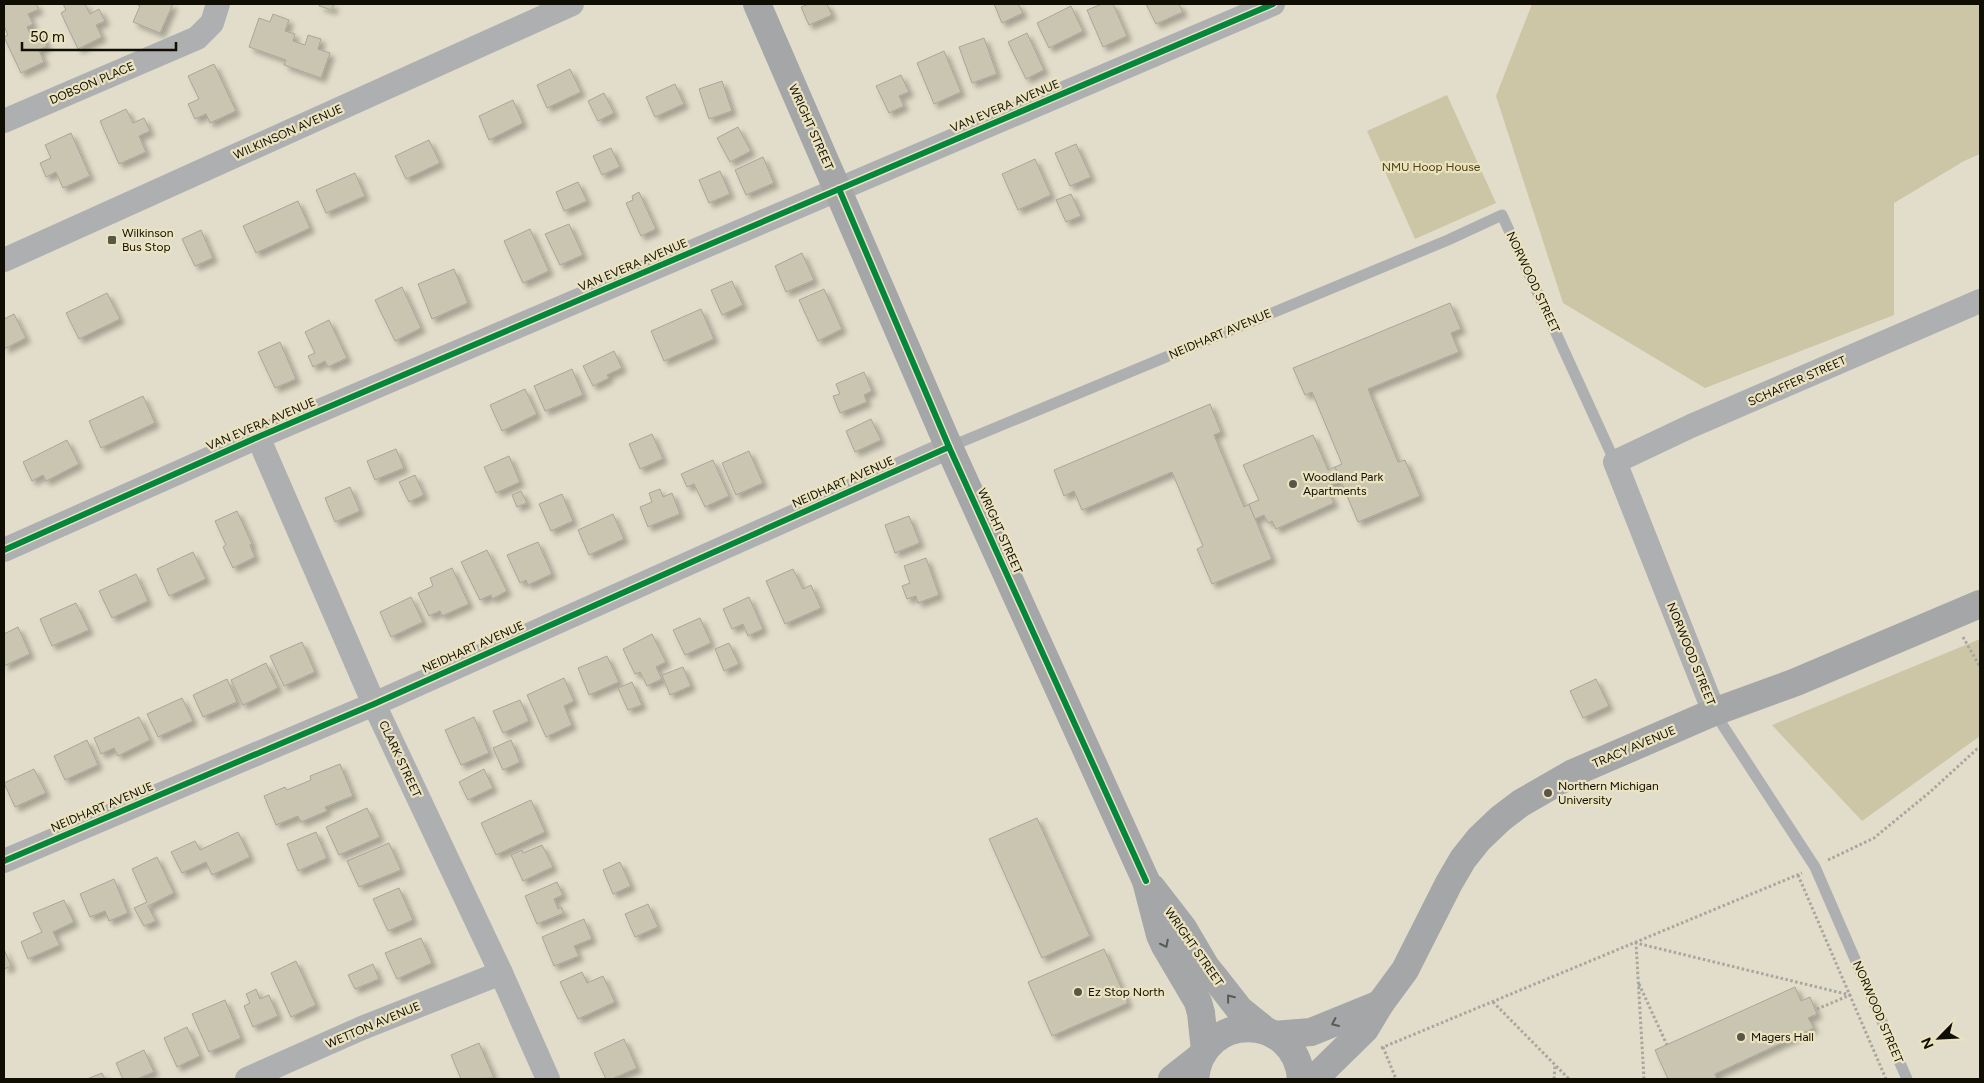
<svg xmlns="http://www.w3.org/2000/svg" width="1984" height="1083" viewBox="0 0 1984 1083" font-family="Figtree,sans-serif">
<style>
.green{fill:#ccc5a6}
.building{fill:#cac5b0;stroke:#a9a697;filter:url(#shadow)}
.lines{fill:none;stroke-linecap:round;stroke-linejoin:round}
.path{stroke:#a7a6a1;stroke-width:3;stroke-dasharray:2.5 2.5;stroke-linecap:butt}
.lane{stroke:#aeafb0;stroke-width:11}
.street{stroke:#aeafb0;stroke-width:24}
.secondary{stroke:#a4a6a7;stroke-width:28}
.cycleway-casing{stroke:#ebe3c0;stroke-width:9}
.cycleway{stroke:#00873e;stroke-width:6}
.oneway{stroke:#5a5a55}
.poi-dot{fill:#595649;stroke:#ebe3c0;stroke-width:2}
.labels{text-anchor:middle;stroke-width:4.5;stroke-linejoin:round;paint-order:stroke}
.street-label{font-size:12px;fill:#100d03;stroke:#ebe3c0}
.park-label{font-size:12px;fill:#4e420e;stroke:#ebe3c0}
.poi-label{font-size:12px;fill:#100d03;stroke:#ebe3c0;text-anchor:start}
</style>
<defs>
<filter id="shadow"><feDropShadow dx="4.5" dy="4.5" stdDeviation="2.5" flood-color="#0004"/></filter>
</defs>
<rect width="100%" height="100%" fill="#e1ddca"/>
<g class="green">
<polygon points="1532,4 1980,4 1980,154 1964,161 1894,203 1894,315 1705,388 1563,303 1496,96"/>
<polygon points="1447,95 1496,203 1415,239 1367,131"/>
<polygon points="1980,639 1980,736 1862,821 1772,725"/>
</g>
<g class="building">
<polygon points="4,4 36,4 39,9 28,14 33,24 27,27 32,38 42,34 47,46 39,50 44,62 21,73 4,37 8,35 4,26"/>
<polygon points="63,4 85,4 90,14 99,9 105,21 96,25 102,37 78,49 61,13 66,10"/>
<polygon points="136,4 173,4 160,33 133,22 140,6"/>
<polygon points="320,4 334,4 332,10 319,6"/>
<polygon points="809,4 827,4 832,15 809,25 801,7"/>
<polygon points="994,4 1018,4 1023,13 1002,23"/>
<polygon points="1102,4 1113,4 1127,36 1103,47 1087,10"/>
<polygon points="1146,4 1179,4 1183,12 1156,24"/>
<polygon points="1071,6 1083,31 1049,48 1037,23"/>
<polygon points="273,14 289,20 285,31 295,34 293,41 305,45 308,35 321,39 318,49 330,53 321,78 284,65 286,60 249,47 259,18 270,22"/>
<polygon points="1027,33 1044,70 1026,79 1008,42"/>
<polygon points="984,38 997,74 972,83 959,47"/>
<polygon points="944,51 961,92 934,104 917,63"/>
<polygon points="214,64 236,111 210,123 206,114 195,119 188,104 199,99 188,76"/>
<polygon points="570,69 581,92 547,108 537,85"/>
<polygon points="901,75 909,92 899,96 904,106 889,113 876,86"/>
<polygon points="722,81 732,111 709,119 699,89"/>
<polygon points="675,84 684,104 655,117 646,97"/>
<polygon points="604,93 614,113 598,121 588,101"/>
<polygon points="513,100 523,123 489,140 479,116"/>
<polygon points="126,109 133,123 144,118 150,131 139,136 146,152 119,164 100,121"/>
<polygon points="738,127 751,151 730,162 717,138"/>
<polygon points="71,133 90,176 63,188 56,172 46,177 40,163 51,158 45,145"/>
<polygon points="429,140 440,163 406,179 395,156"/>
<polygon points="1076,144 1091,177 1070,186 1055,153"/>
<polygon points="611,148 620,167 602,175 593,156"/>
<polygon points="763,157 774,183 746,195 735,170"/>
<polygon points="1035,159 1051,195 1018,210 1002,174"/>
<polygon points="720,171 730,194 709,203 699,180"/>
<polygon points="355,173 365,196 326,213 316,190"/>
<polygon points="578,182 587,201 564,211 556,192"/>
<polygon points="639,192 656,229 641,236 626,203 633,200 632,196"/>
<polygon points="1071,194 1081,216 1066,222 1056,200"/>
<polygon points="298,201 310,228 256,253 243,226"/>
<polygon points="569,224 583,255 560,265 545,234"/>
<polygon points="530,229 549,271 523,283 504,241"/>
<polygon points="201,230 213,258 195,266 182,239"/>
<polygon points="802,253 814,280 786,292 775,266"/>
<polygon points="454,269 468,303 432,319 418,284"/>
<polygon points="732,281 743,305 722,315 711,290"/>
<polygon points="402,287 421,328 395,341 375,300"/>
<polygon points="824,289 842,329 818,341 799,300"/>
<polygon points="107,293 120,319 79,339 66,313"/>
<polygon points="1450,303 1461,329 1451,333 1459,352 1368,389 1398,462 1405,460 1420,496 1358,522 1335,467 1342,464 1312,392 1305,395 1293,368"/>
<polygon points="701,309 714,339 664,361 651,331"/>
<polygon points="14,314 26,338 4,349 4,319"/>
<polygon points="329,320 347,358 328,367 325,361 313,367 308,356 315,353 305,332"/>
<polygon points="280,342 296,379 275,388 258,352"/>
<polygon points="614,351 622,368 607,375 609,378 593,386 583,366"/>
<polygon points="572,369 583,395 545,411 534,386"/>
<polygon points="864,372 872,391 864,395 867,402 840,413 833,396 840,394 836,384"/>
<polygon points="525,389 537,414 502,431 490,405"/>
<polygon points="143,396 155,423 101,448 89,421"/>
<polygon points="1210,404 1221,432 1214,435 1244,507 1249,504 1272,559 1212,584 1197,549 1203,546 1172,472 1082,510 1074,491 1064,496 1054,470"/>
<polygon points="871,419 881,440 855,452 846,431"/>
<polygon points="652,434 663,459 640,469 629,444"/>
<polygon points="1313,435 1328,470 1335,467 1341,481 1326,487 1334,503 1276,529 1272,521 1268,523 1264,515 1255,519 1249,504 1259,500 1243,465"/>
<polygon points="67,440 79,464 46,481 43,475 32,481 23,462"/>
<polygon points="396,449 404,468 375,480 367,461"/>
<polygon points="749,451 763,483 736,495 722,463"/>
<polygon points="509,456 520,482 496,493 484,467"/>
<polygon points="713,460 729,496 705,507 694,484 687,487 681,474"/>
<polygon points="415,475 424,495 409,502 399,482"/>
<polygon points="350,487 360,511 335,522 325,498"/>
<polygon points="660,489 663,497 672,493 680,514 648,527 640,507 652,502 649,493"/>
<polygon points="521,491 527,503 517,507 512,495"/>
<polygon points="562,494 573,521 551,531 539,504"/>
<polygon points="237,511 252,544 250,545 255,557 233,568 223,547 226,545 215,521"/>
<polygon points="613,514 624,539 589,555 578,530"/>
<polygon points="909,516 920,543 895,553 885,525"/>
<polygon points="538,542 552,574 528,585 526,580 520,583 507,555"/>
<polygon points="487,550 507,591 492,599 491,595 480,600 461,562"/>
<polygon points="193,552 206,579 169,596 157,569"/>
<polygon points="926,558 939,595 918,603 916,596 907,599 902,586 910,583 904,566"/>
<polygon points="452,568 469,604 442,616 440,611 429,616 418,593 433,586 430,578"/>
<polygon points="793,569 803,589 811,585 821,608 785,624 766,581"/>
<polygon points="136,574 148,601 112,618 99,591"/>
<polygon points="411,597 423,622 391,637 380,612"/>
<polygon points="749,597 763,629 748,636 743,624 732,629 723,609"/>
<polygon points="76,603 89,630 52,646 40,619"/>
<polygon points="700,618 711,643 685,655 673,630"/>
<polygon points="18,627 30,654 4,666 4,634"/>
<polygon points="652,634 666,662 656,667 662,679 647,686 640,672 635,674 623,649"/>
<polygon points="302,642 315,672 284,686 270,656"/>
<polygon points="729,643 739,664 724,671 715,649"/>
<polygon points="607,656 619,682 589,695 578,668"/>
<polygon points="266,663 278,688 243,705 231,680"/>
<polygon points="683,667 691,686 670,695 662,675"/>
<polygon points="564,678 574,701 564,706 572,725 546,737 527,695"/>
<polygon points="227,679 237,702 203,717 193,695"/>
<polygon points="1596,679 1609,706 1583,718 1570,691"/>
<polygon points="632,682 642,705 628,710 618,688"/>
<polygon points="182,698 193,721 158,737 147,714"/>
<polygon points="520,700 529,721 503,733 493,711"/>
<polygon points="139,717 150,740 118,756 114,748 101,754 94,738"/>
<polygon points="474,717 489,753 461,765 445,730"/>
<polygon points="87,740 98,765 65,780 54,756"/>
<polygon points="511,740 520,762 503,770 493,748"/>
<polygon points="340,764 353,796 325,807 327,811 301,822 298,816 276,825 264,796 285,787 287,790 311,780 310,776"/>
<polygon points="34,769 46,793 15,807 4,783"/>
<polygon points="484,769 493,788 468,800 459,782"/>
<polygon points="531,800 545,832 496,855 481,823"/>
<polygon points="367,808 380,837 339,855 326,827"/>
<polygon points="1037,818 1090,936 1042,958 989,839"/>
<polygon points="238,832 250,857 212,875 206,862 182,873 171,852 195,841 200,850"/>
<polygon points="316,832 327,858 298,871 287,844"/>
<polygon points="389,843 401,870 359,887 347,861"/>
<polygon points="542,845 553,867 523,881 511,855 522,850 523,853"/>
<polygon points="157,857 174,893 148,906 156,921 144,926 134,908 147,902 132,869"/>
<polygon points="620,862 631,886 613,894 603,870"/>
<polygon points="114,879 128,913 109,921 105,911 90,917 80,894"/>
<polygon points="557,882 563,895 554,899 558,909 561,907 564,913 537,924 525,896"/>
<polygon points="399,888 413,920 388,931 373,899"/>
<polygon points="64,900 74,922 53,932 60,945 28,959 21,942 42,932 33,913"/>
<polygon points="648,904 658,927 635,937 625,914"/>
<polygon points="584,919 592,939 574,946 579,956 554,966 542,937"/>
<polygon points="421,938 432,963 397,979 385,953"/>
<polygon points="4,949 11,966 4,969"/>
<polygon points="1104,949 1128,1003 1052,1036 1028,982"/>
<polygon points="296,961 316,1005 291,1017 271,973"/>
<polygon points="373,964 379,979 355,989 348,975"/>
<polygon points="582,972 587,983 603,976 615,1002 578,1019 560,982"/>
<polygon points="1795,987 1801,1001 1810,997 1817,1014 1808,1018 1814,1028 1715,1074 1717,1079 1668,1079 1655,1050"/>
<polygon points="256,989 260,999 269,995 278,1016 253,1027 244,1006 250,1003 246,994"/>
<polygon points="225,1000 241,1038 209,1052 192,1014"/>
<polygon points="187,1027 200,1056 177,1067 164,1038"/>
<polygon points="624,1039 637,1068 612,1079 606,1079 594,1053"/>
<polygon points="479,1043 494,1078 461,1079 451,1055"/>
<polygon points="144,1050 154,1072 137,1079 123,1079 116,1063"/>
<polygon points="102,1073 105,1079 87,1079"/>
</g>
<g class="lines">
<g class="path">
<polyline points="1963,637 1980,667"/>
<polyline points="1828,860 1874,838 1930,792 1977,749 1980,749"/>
<polyline points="1798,875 1886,1079"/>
<polyline points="1639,984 1667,1045"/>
<polyline points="1493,1002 1569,1079"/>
<polyline points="1383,1047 1396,1079"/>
<polyline points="1381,1048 1802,873"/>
<polyline points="1554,1079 1555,1066"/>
<polyline points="1644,1079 1636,943 1850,995 1815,1010"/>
</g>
<g class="lane">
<polyline points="949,447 1448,240 1502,215 1615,462"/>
<polyline points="1714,712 1815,867 1907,1079"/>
</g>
<g class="street">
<polyline points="4,121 197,38 212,23 218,4"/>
<polyline points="4,260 572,4"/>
<polyline points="258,437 374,704 501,973 548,1079"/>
<polyline points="4,550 258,437 1273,4"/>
<polyline points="1714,712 1615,462 1691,426 1980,301"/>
<polyline points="4,861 374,704 949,447"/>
<polyline points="247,1079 362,1028 501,973"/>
</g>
<g class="secondary">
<polyline points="757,4 949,447 1146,881 1160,935 1165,946 1198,1002 1201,1013 1205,1050"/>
<polyline points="1152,888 1183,928 1206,967 1215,978 1240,1010 1266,1031"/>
<polyline points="1274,1035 1311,1032 1380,1004"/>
<polyline points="1172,1079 1200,1057"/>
<path d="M1195,1079C1201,1011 1296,1012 1301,1079"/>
<polyline points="1314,1079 1365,1029 1380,1004 1405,970 1449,883 1463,859 1479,839 1500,819 1521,803 1573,773 1714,712 1796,682 1980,604"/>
</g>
<defs>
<g id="cycleway">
<polyline points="839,189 949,447 1146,881"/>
<polyline points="4,550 258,437 1273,4"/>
<polyline points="4,861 374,704 949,447"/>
</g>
</defs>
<use href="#cycleway" class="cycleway-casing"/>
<use href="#cycleway" class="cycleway"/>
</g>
<defs><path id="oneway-chevron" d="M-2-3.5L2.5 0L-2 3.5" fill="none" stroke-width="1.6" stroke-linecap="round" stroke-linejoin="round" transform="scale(1.25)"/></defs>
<g class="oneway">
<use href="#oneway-chevron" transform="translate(1165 944) rotate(63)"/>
<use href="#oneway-chevron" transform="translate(1230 998) rotate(-129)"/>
<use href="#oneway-chevron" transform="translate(1335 1023) rotate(156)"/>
</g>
<g class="poi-dot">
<rect x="107" y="235" width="10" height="10" rx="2.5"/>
<circle cx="1293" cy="484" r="5"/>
<circle cx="1548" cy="793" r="5"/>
<circle cx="1078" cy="992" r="5"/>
<circle cx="1741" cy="1037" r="5"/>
</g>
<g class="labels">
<g class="street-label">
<text transform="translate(92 83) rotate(-23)" y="4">DOBSON PLACE</text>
<text transform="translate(1005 106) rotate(-23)" y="4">VAN EVERA AVENUE</text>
<text transform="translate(811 127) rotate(66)" y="4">WRIGHT STREET</text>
<text transform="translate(288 132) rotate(-24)" y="4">WILKINSON AVENUE</text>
<text transform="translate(633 265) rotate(-23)" y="4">VAN EVERA AVENUE</text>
<text transform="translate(1533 282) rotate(65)" y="4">NORWOOD STREET</text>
<text transform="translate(1220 334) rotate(-23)" y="4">NEIDHART AVENUE</text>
<text transform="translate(1797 381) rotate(-24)" y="4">SCHAFFER STREET</text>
<text transform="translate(261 424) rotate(-23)" y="4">VAN EVERA AVENUE</text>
<text transform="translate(843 482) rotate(-24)" y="4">NEIDHART AVENUE</text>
<text transform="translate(1000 531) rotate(66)" y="4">WRIGHT STREET</text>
<text transform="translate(473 647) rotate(-24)" y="4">NEIDHART AVENUE</text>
<text transform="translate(1691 654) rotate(68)" y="4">NORWOOD STREET</text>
<text transform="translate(1634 747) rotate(-23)" y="4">TRACY AVENUE</text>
<text transform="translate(400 759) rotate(65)" y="4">CLARK STREET</text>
<text transform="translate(102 807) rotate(-23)" y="4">NEIDHART AVENUE</text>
<text transform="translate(1194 947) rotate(55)" y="4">WRIGHT STREET</text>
<text transform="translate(1878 1012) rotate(67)" y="4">NORWOOD STREET</text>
<text transform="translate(373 1025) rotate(-23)" y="4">WETTON AVENUE</text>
</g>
<g class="park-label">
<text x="1431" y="171">NMU Hoop House</text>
</g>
<g class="poi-label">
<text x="122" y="237">Wilkinson<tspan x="122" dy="14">Bus Stop</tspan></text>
<text x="1303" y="481">Woodland Park<tspan x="1303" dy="14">Apartments</tspan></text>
<text x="1558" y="790">Northern Michigan<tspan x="1558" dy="14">University</tspan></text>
<text x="1088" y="996">Ez Stop North</text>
<text x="1751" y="1041">Magers Hall</text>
</g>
</g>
<rect width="1984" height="1083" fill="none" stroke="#100d03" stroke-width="10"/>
<g transform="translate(1939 1038) rotate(246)" stroke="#ebe3c0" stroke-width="4" paint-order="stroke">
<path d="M0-4L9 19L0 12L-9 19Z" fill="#100d03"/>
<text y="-8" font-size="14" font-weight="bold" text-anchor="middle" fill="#100d03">N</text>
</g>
<path d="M22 42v8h154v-8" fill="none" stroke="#100d03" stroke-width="2.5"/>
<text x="30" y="42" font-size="15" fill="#100d03" stroke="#ebe3c0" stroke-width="4" paint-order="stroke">50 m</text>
</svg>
